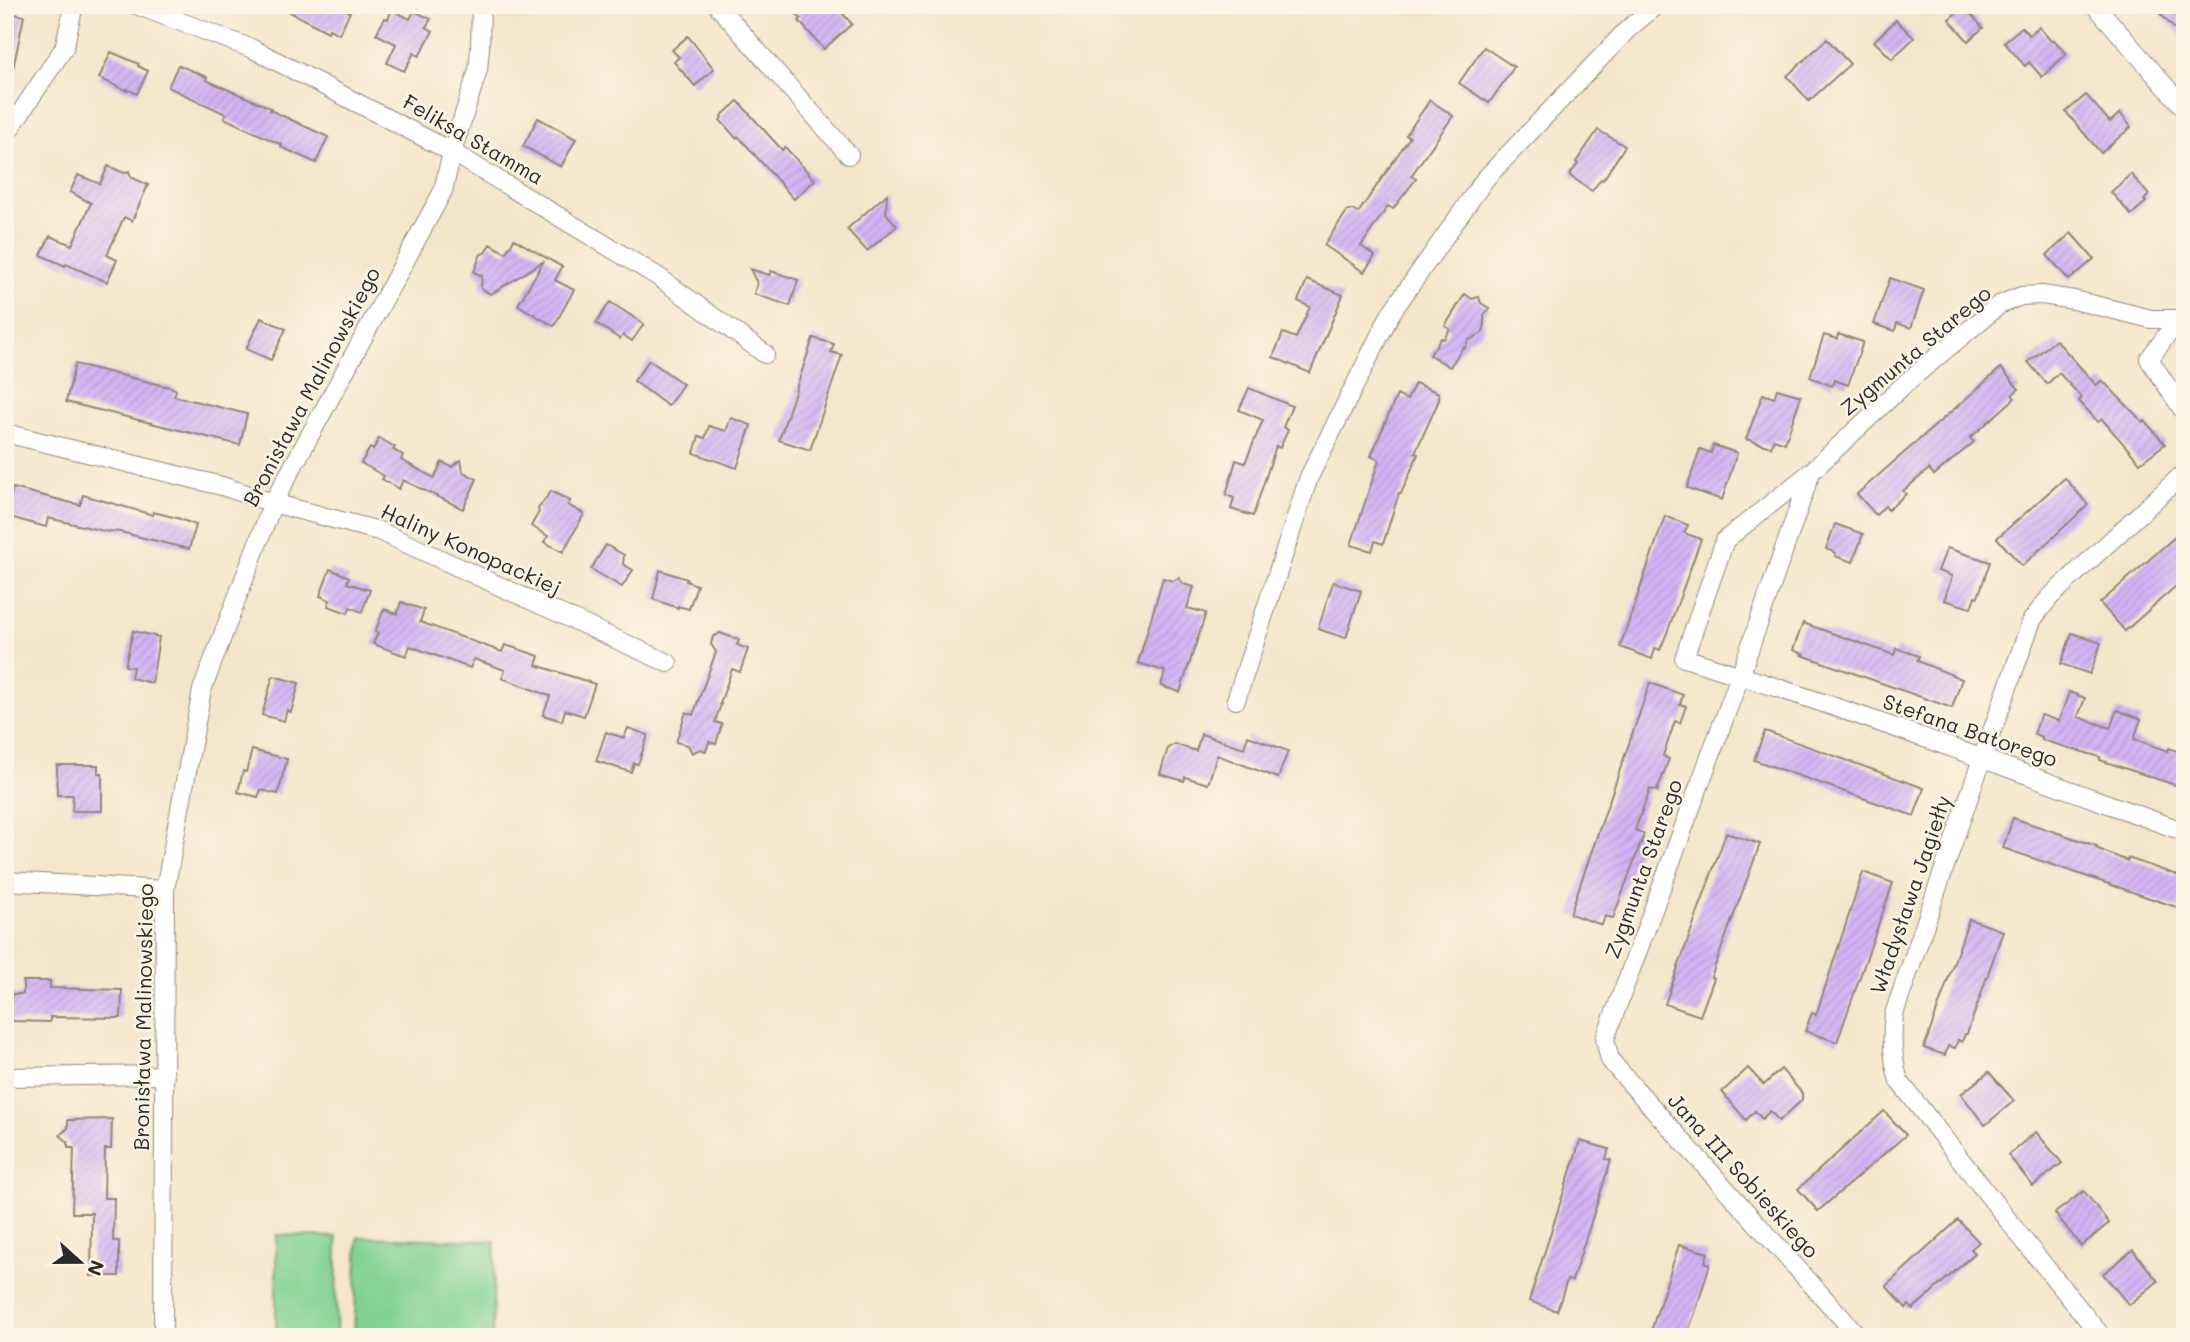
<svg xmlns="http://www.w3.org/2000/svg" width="2190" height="1342" viewBox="0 0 2190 1342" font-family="Mali,sans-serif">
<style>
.pitch{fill:#80d192;stroke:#567e5e;stroke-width:2}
.building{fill:url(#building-hatch)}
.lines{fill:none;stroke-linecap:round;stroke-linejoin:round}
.street-casing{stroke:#90887b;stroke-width:20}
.street{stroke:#fff;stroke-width:18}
.labels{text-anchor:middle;stroke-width:5;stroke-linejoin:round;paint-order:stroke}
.street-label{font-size:21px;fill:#2b2b2b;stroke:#fcf5e5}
</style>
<defs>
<pattern id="building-hatch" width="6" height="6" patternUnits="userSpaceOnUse" patternTransform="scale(1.75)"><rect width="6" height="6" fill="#d5b2f5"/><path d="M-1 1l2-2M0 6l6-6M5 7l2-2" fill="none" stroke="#b799d2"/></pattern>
</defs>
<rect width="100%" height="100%" fill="#fcf5e5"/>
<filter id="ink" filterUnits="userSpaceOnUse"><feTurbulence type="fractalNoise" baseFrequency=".0143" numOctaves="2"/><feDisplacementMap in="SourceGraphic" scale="14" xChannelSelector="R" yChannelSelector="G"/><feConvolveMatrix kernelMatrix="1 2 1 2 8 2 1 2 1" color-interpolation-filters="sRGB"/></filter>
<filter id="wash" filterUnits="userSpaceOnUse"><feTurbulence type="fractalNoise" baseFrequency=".00686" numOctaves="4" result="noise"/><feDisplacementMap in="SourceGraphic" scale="28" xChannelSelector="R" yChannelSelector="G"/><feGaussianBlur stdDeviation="1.57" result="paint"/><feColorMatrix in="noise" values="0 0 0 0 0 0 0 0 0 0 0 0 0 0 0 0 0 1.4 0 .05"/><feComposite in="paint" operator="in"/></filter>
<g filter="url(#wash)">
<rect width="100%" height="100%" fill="#f5e6cb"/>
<g class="pitch">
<polygon points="276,1235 337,1237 336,1337 276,1337"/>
<polygon points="358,1237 495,1241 492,1337 354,1337"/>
</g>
<g id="blocks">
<g class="building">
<polygon points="277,5 337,5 350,12 339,34 329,29 328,32"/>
<polygon points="788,5 835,5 852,24 824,49 799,21 801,19"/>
<polygon points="2152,5 2185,5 2185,40"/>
<polygon points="1964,6 1983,28 1968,41 1949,19"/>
<polygon points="392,10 410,19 414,11 431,19 426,27 433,31 419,56 414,53 404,71 387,63 396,44 376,34 385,18 388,19"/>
<polygon points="5,12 24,16 13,69 5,68"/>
<polygon points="1896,20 1914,38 1892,59 1874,41"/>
<polygon points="2022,27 2029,35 2039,27 2051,41 2053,39 2067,54 2042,77 2029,62 2025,66 2004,42"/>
<polygon points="688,36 714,69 695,86 674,62 679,57 672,50"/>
<polygon points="1827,39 1850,64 1809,101 1787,76"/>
<polygon points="1484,47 1514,67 1489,103 1459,83"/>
<polygon points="111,52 139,64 138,66 148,71 137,94 127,89 127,91 99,78"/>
<polygon points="178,65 207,77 206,80 271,108 270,110 328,137 316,163 281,147 282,145 224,118 226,114 168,87"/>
<polygon points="2086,95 2110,122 2120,113 2131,127 2101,153 2066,112"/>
<polygon points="1430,100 1453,116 1411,176 1416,179 1393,209 1388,206 1361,246 1375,256 1364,272 1324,245 1348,210 1354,210 1358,213 1410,137 1406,135"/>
<polygon points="738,101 782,150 785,147 815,180 794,199 738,136 736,138 720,120 722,117 721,116"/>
<polygon points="538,118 576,139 561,167 523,146"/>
<polygon points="1598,130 1625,146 1603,180 1601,179 1592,191 1569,175 1578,164 1576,162"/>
<polygon points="108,166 124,173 129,171 131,177 148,185 132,221 124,217 107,255 117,260 107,282 66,264 65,266 41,255 50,236 72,245 91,203 70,192 78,175 100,184"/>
<polygon points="2131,174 2149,195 2144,200 2146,202 2131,215 2111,192"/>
<polygon points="887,194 886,213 897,226 867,251 847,229"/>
<polygon points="2071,233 2094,259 2069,280 2047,255"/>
<polygon points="514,239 562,267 555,280 574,290 554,326 518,305 544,261 491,294 481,289 482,276 474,272 481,254 485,253 490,244 506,253"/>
<polygon points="750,269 769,275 771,271 798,280 790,306 754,294 757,283"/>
<polygon points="1890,278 1924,290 1911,328 1897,323 1895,331 1874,324"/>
<polygon points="1307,280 1343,295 1310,373 1273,357 1283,333 1296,338 1310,307 1298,301"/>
<polygon points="1465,294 1472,299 1479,297 1481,303 1489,308 1484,315 1484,328 1482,333 1468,341 1465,348 1463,347 1450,367 1430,355 1441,338 1444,339 1450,329 1445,326"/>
<polygon points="610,302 644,324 632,341 623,335 620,339 596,323"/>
<polygon points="261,318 286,329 271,360 246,349"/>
<polygon points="1838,334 1863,342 1848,385 1834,380 1832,386 1810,377 1824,335 1837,339"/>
<polygon points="813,338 834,344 831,352 842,355 810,450 779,440"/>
<polygon points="2056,340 2096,385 2102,380 2143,422 2145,421 2165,444 2140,463 2102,419 2098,422 2079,401 2082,398 2059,373 2047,384 2028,362"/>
<polygon points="649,360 683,384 668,406 634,381"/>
<polygon points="75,364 173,388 176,390 174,396 247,414 240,445 66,402"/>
<polygon points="2001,368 2019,389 2012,395 2015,398 1970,438 1974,442 1934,475 1929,469 1903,491 1906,494 1888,510 1885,506 1876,515 1857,494"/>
<polygon points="1415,383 1439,393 1439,400 1415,453 1418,454 1401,494 1399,493 1383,544 1375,541 1372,551 1351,545 1379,460 1371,456 1397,395 1407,400"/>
<polygon points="1249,388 1292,406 1283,427 1288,430 1280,448 1276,446 1253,516 1231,509 1234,498 1226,495 1236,460 1245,463 1263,420 1239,410"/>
<polygon points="1777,389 1801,396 1785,443 1774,439 1771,447 1746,439 1763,394 1774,398"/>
<polygon points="731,418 751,425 737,468 694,453 699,436 705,438 709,426 726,431"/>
<polygon points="379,438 395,447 393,450 403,455 401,460 434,478 442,462 452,467 461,460 463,472 477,479 463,509 403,480 399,489 382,479 384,476 361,463 370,448 373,450"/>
<polygon points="1713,445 1737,453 1722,500 1687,488 1700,449 1711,453"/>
<polygon points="2065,478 2088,505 2022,566 1997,538"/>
<polygon points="13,488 80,505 83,495 153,515 153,512 177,518 196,525 189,549 120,532 109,531 108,532 48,518 46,527 6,516"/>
<polygon points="551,491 570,501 568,505 584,514 563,552 544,542 548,536 531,526 539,512 538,509"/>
<polygon points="1665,516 1688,525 1684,533 1701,539 1667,633 1660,650 1655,648 1652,659 1620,647"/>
<polygon points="1835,524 1863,534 1853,562 1835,556 1836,553 1826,549"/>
<polygon points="2185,528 2185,578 2125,631 2100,603"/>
<polygon points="606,545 624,555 623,564 633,570 622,587 591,569"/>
<polygon points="1947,548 1990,562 1978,597 1975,596 1971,608 1944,600 1952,576 1938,571"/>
<polygon points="330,569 349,577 347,583 370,590 362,612 350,607 348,613 328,606 330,600 320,596"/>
<polygon points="660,570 687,579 686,581 697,585 689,609 678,606 678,608 653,599"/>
<polygon points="1163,578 1173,581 1179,578 1183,584 1194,587 1187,608 1206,613 1180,692 1161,686 1165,671 1138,663"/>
<polygon points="1333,582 1361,591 1346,638 1318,629"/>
<polygon points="401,602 424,610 420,622 502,652 505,645 515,648 539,656 536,665 595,684 584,716 565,710 562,721 543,715 550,696 502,678 505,670 474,659 470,668 410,646 406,656 373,644 378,633 375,632 384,609 397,614"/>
<polygon points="1803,623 1894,655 1896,648 1919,656 1917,661 1962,679 1952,708 1802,655 1803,654 1793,650"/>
<polygon points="133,631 159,637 152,683 131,678 133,667 125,666"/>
<polygon points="720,633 739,640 737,645 748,649 740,672 732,669 720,704 721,704 715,722 722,724 716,744 709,742 706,751 700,749 692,753 688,745 676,742 686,712 693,715 716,652 711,644 713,637"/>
<polygon points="2072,633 2101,643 2090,674 2061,664"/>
<polygon points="273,676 299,683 291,712 287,710 284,721 262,715"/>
<polygon points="1650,683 1683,695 1680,704 1686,706 1680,723 1675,721 1663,756 1669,759 1657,791 1650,789 1635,830 1644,834 1613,918 1605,916 1602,925 1570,914"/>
<polygon points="2069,692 2085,698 2078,717 2110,728 2117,710 2141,719 2134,739 2168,751 2169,748 2185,754 2185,770 2178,786 2100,760 2100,757 2042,740 2042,737 2034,734 2041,715 2059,721"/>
<polygon points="628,728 648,735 638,764 634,763 631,772 596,761 606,732 624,738"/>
<polygon points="1765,731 1924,788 1914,816 1754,760"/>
<polygon points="1201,734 1244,748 1248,736 1288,751 1278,778 1217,755 1208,784 1185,777 1184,781 1160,774 1168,748 1175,744 1196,751"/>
<polygon points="252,750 287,759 278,794 261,790 258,797 238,792 243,771 246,772"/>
<polygon points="57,765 98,765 98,773 102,773 102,811 72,811 73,795 57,795"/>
<polygon points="2013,818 2097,846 2096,848 2127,861 2128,858 2185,878 2185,910 2003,848"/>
<polygon points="1726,833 1760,844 1711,977 1714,978 1700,1016 1665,1004"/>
<polygon points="1863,872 1893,883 1837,1042 1805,1031 1812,1013 1816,1015"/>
<polygon points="1969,919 2003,931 1967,1034 1965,1034 1962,1042 1958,1040 1955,1048 1948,1046 1945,1055 1924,1048"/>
<polygon points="23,981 50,981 50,988 122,990 121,1018 50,1017 50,1022 12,1021 12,994 23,994"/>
<polygon points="1748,1068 1764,1085 1781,1069 1802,1093 1802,1100 1779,1121 1770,1111 1762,1119 1755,1111 1746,1120 1722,1092"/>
<polygon points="1989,1072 2014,1101 1985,1125 1961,1094"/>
<polygon points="1884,1111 1906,1135 1818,1211 1798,1189"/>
<polygon points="112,1119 111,1149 105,1149 104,1198 114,1198 113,1241 119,1241 119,1276 91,1276 92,1213 72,1213 74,1148 68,1148 68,1142 60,1135 68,1128 68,1120"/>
<polygon points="2036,1132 2062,1163 2033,1186 2008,1155"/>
<polygon points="1580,1141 1609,1149 1606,1159 1611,1160 1572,1281 1567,1280 1557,1311 1529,1301"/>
<polygon points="2084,1191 2109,1223 2081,1246 2055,1213"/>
<polygon points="1958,1220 1979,1242 1971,1249 1975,1253 1913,1309 1909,1305 1906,1308 1886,1286"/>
<polygon points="1679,1245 1708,1253 1705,1262 1710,1264 1695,1313 1686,1337 1649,1337"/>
<polygon points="2133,1250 2158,1281 2129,1305 2103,1274"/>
</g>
</g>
</g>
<g filter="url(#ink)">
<use href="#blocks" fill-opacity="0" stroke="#90887b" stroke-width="2"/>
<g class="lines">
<defs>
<g id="street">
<polyline points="136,5 253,49 452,152 657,276 765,354"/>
<polyline points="717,5 849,155"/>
<polyline points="2095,5 2185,109"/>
<polyline points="5,136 64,48 74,5"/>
<polyline points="2179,319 2149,359 2185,413"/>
<polyline points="5,433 222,486 273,503 379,531 668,663"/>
<path d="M1811,472L1725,540L1684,658C1853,710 2019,772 2185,832"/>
<polyline points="1236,700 1309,477 1391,313 1485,179 1627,30 1656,5"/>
<polyline points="5,881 165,890"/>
<polyline points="5,1077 165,1075"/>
<polyline points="163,1337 165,890 202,690 273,503 443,191 452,152 478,70 480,48 481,5"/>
<polyline points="1859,1337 1622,1074 1610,1060 1605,1039 1740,676 1811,472 1908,381 1999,305 2021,296 2042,295 2074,300 2151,319 2179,319 2185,315"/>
<path d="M2102,1337L2029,1247L1899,1081C1892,1058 1891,1038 1894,1014L1982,759L2032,620L2050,597L2185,472"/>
</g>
</defs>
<use href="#street" class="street-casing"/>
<use href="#street" class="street"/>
</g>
</g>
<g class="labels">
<g class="street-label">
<text transform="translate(473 140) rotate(30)" y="7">Feliksa Stamma</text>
<text transform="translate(1916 351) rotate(-40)" y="7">Zygmunta Starego</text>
<text transform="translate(312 387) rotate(-62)" y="7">Bronisława Malinowskiego</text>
<text transform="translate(471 550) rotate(24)" y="7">Haliny Konopackiej</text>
<text transform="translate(1970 731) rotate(19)" y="7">Stefana Batorego</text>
<text transform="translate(1644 869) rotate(-70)" y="7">Zygmunta Starego</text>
<text transform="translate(1911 895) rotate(-71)" y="7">Władysława Jagiełły</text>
<text transform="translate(144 1017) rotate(-89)" y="7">Bronisława Malinowskiego</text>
<text transform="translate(1743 1176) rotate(48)" y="7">Jana III Sobieskiego</text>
</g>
</g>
<rect width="2190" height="1342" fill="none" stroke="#fcf5e5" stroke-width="28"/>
<g transform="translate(80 1262) rotate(111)" stroke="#fcf5e5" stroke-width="5" paint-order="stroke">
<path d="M0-5L12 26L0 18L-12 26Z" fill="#2b2b2b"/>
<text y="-10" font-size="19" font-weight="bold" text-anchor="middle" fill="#2b2b2b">N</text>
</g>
</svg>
